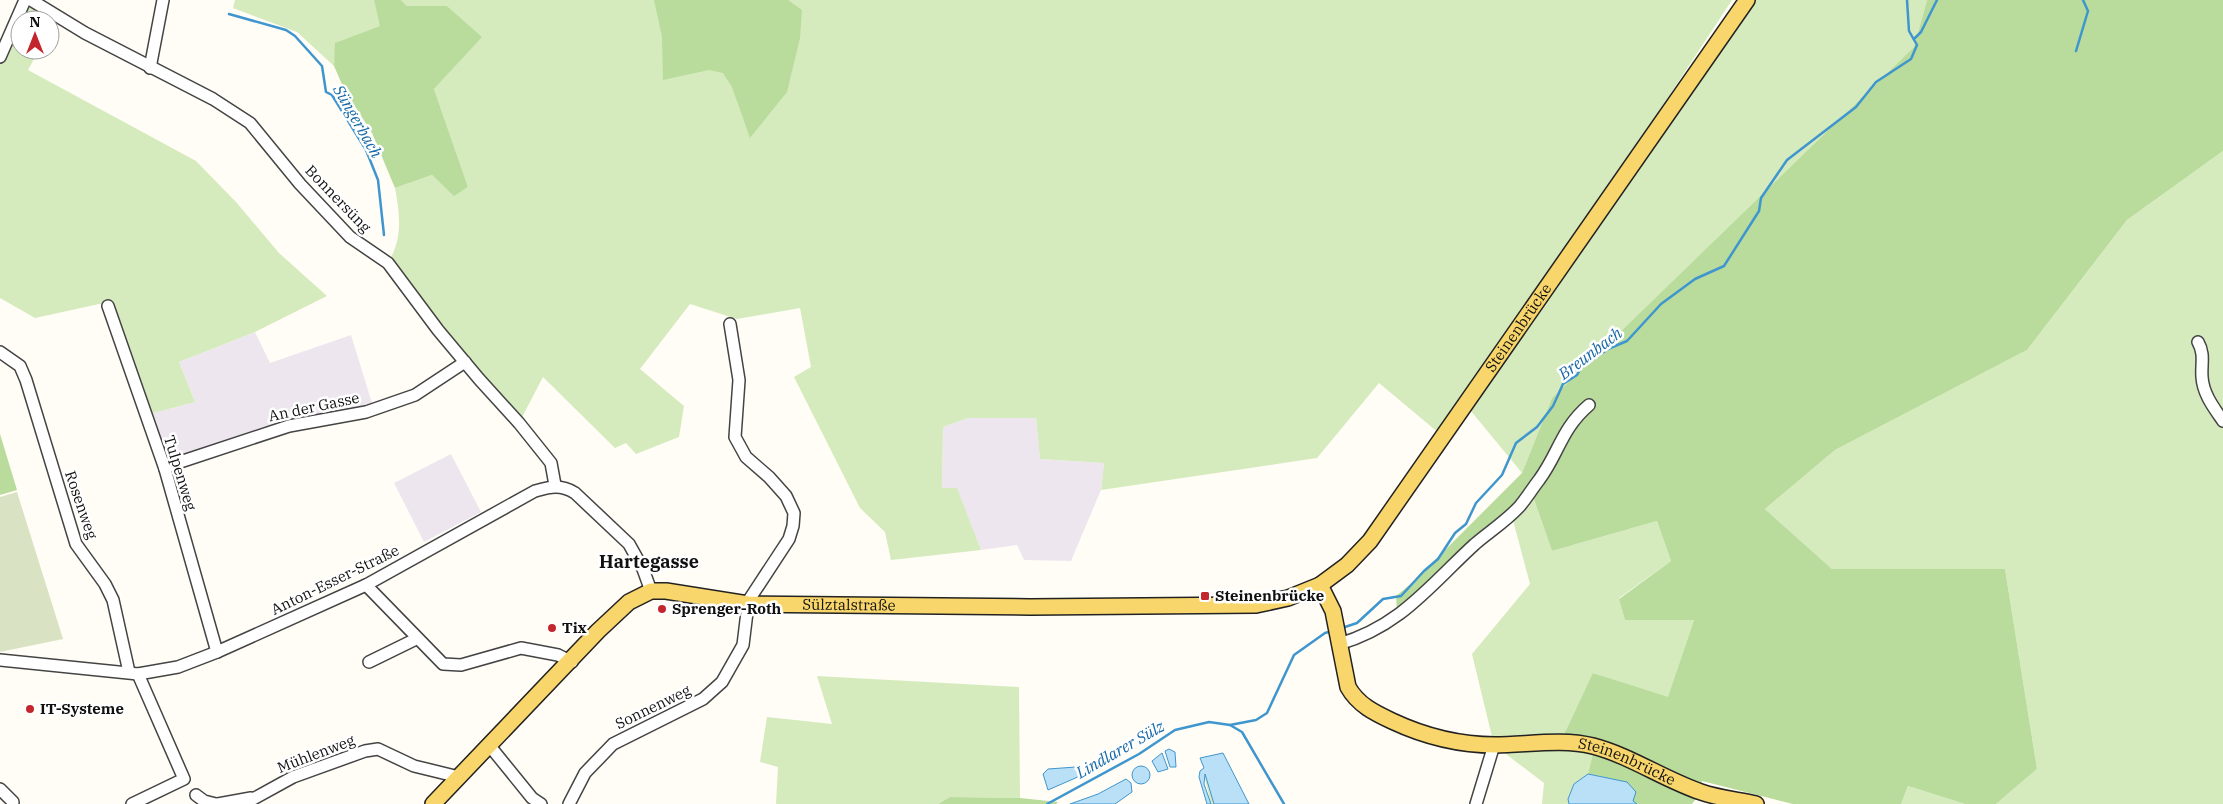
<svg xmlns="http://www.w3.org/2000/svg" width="2223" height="804" viewBox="0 0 2223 804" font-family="'IBM Plex Serif',serif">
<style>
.industrial{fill:#eee6ef}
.green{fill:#d5ebbd}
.forest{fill:#b9dc9c}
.cemetery{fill:#d9e3c4}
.water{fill:#b9e0f7;stroke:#3f96cf}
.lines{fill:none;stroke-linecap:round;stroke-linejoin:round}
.stream{stroke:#3f96cf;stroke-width:2.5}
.minor-casing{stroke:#444;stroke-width:14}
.major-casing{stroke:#222;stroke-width:18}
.minor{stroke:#fff;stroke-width:11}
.major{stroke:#f9d66b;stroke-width:15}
.poi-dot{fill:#c4262e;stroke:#fff;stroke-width:2}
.labels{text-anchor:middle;stroke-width:5;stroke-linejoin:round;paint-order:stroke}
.street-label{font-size:15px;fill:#111;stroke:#fff}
.poi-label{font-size:15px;font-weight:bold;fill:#111;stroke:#fff;text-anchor:start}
.water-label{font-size:16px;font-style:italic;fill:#1768a6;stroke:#fff}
.quarter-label{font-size:18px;font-weight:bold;fill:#111;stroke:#fff}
</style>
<rect width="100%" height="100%" fill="#fffdf5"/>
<g class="industrial">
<polygon points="255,332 270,363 351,335 372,403 166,460 150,414 195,402 179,362"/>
<polygon points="968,418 1036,418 1040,459 1104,463 1101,490 1071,561 1024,560 1017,545 981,550 957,489 942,488 943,427"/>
<polygon points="451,454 481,512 424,542 394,483"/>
</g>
<g class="green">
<polygon points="235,0 374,0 381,26 336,43 334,66 297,32 233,8"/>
<path d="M401,0H1732L1598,204L1440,434L1379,383L1317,458L1101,490L1104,463L1040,459L1036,418H968L943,427L942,488H957L981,550L891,560L885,532L860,508L794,377L811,367L800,308L737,319L690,304L640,369L684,406L679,437L636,454L626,443L615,448L543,377L519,423L388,263C403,238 400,215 395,188L432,175L454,195L468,187L434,89L481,37L447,6H407Z"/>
<polygon points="1754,0 1927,0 1914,47 1552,398 1522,473 1466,405"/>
<polygon points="29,2 56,21 50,31 50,20 21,20"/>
<polygon points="20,22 20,50 39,50 28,70 196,161 236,202 279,253 327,296 255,332 179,362 195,402 150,414 113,301 35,318 0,298 0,56"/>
<polygon points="2223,151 2223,804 1996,804 2037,769 2005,569 1832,569 1765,509 1835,450 2027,350 2127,220"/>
<polygon points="1529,485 1552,551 1657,521 1671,561 1619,598 1625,620 1694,620 1668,698 1593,673 1596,741 1588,774 1574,784 1568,799 1569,804 1542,804 1544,783 1494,745 1472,654 1530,584 1510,509"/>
<polygon points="817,676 1019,687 1020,798 950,797 938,804 776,804 778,767 760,762 767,717 832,724"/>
<polygon points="1206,774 1214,804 1211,804 1204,775"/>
<polygon points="1908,786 1965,804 1901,804"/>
</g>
<g class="forest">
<polygon points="374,0 401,0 407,6 447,6 482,37 434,89 468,187 454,196 432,175 395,188 372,133 344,89 334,66 335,43 380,26"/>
<polygon points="654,0 788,0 802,10 800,38 787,92 750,138 732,87 723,73 709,70 663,80 662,37"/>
<polygon points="1927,0 2223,0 2223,151 2127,220 2027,350 1835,450 1765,509 1832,569 2005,569 2037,769 1996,804 1965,804 1908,786 1901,804 1793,804 1702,781 1701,792 1692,804 1637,804 1633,801 1627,782 1588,774 1596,741 1564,735 1593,673 1668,697 1694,620 1625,620 1619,599 1671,561 1657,521 1552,551 1529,485 1510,509 1397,611 1396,596 1412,583 1522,473 1552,398 1914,47"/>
<polygon points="0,434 17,490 0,495"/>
<polygon points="950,797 1020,798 1058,802 1056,804 938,804"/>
</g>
<polygon class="cemetery" points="17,492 63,639 0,652 0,497"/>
<g class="water">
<polygon points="1169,749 1175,752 1176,767 1170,767 1165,751"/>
<polygon points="1162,753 1168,769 1158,772 1152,761"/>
<polygon points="1223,753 1249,804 1214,804 1205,774 1204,784 1211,804 1207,804 1199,777 1200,771 1204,768 1200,758"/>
<circle cx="1141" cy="775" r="9"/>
<polygon points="1076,767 1081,769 1080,776 1048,790 1043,774 1048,769"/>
<polygon points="1588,774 1627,782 1636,792 1633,801 1637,804 1569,804 1568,799 1574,784"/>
<polygon points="1126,779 1131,783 1132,792 1115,804 1070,804 1098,794"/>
</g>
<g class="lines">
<g class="stream">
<polyline points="229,14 286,30 295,36 322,66 326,92 332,95 366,150 378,180 384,235"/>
<polyline points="1914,39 1921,32 1937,0"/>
<polyline points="2076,51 2088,11 2083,0"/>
<polyline points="1342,628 1357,623 1383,599 1401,596 1424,571 1438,559 1455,533 1466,524 1476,503 1502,475 1516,443 1537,427 1553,406 1563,384 1577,375 1581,368 1608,349 1627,341 1661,304 1695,279 1724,266 1759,211 1761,198 1787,160 1856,107 1876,82 1911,59 1917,45 1909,31 1907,0"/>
<polyline points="1230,725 1256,720 1267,713 1294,655 1325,633 1332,631"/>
<polyline points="1047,804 1139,754 1175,730 1209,722 1230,725 1242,732 1284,804"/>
</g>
<defs>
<g id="minor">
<polyline points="31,0 85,33 213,99 250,123 300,184 350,237 388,263 438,330 479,379 519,423 551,463 555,485"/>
<polyline points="0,57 25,0"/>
<polyline points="150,68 163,0"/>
<polyline points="108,306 165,469 217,652"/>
<polyline points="730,324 739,380 735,437 746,457 769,477 786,496 794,513 793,526 789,539 747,603"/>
<path d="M2198,342C2205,354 2201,364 2202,377C2203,394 2214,408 2223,421"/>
<polyline points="0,352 20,366 26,380 76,544 105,584 113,600 129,672"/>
<polyline points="165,469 171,465 289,426 366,412 415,395 465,362"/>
<polyline points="366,585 443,664 461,665 521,648 558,655 572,662"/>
<path d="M1339,644C1401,626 1430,585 1475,544C1489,532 1506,521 1519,507C1526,499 1532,489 1539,480C1559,453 1561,429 1589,405"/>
<path d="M0,660L138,674L178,667L217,652L366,585L535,491C550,487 560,484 575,493L629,544L643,569L651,591"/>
<polyline points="369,662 416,639"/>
<polyline points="489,745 532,798 541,804"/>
<polyline points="0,789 13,802"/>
<polyline points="196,795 204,801 216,804"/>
<polyline points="132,804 184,779 138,674"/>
<polyline points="218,804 251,798"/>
<polyline points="244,804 293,777 365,751 378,749 414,766 459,777"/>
<polyline points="569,804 585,773 613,744 703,699 722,682 743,645 748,604"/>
<polyline points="1476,804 1494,745"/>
</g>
<g id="major">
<path id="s1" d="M1320,585L1333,611L1348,687C1358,705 1375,713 1392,721C1424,736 1459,745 1495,745C1526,745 1562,738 1593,746C1631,756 1663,779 1701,792C1718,798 1738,800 1756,804"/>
<path id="s2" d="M433,804L598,631L629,602L651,591H666L748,604L1030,607L1256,605L1288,598L1320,585L1347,565L1370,541L1747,0"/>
</g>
</defs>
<use href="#minor" class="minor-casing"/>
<use href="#major" class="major-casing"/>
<use href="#minor" class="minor"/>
<use href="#major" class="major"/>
</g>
<g class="poi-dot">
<rect x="1200" y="591" width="10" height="10" rx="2.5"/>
<circle cx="662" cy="609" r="5"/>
<circle cx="552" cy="628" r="5"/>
<circle cx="30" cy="709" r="5"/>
</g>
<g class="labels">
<g class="street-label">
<text transform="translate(338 199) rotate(46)" y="5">Bonnersüng</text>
<text dy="5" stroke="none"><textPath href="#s2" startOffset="1306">Steinenbrücke</textPath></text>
<text transform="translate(314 407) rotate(-12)" y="5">An der Gasse</text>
<text transform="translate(180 473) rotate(73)" y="5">Tulpenweg</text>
<text transform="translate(81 505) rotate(71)" y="5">Rosenweg</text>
<text transform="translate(335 580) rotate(-26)" y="5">Anton-Esser-Straße</text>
<text dy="5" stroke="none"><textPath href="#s2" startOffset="505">Sülztalstraße</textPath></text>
<text transform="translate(653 707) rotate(-26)" y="5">Sonnenweg</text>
<text transform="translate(316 754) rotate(-21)" y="5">Mühlenweg</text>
<text dy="5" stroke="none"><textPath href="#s1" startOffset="405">Steinenbrücke</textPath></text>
</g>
<g class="poi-label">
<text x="1215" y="601">Steinenbrücke</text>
<text x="672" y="614">Sprenger-Roth</text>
<text x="562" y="633">Tix</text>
<text x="40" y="714">IT-Systeme</text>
</g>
<g class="water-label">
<text transform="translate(358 121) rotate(60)" y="6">Süngerbach</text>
<text transform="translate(1590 353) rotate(-37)" y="6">Breunbach</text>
<text transform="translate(1120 749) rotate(-30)" y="6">Lindlarer Sülz</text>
</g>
<g class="quarter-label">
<text x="649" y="568">Hartegasse</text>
</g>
</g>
<g transform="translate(35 35)"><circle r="24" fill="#ffffff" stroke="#a0a0a0"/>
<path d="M0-4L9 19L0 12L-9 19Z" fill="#c4262e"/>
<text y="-8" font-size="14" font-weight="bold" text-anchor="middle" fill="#111111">N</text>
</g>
</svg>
